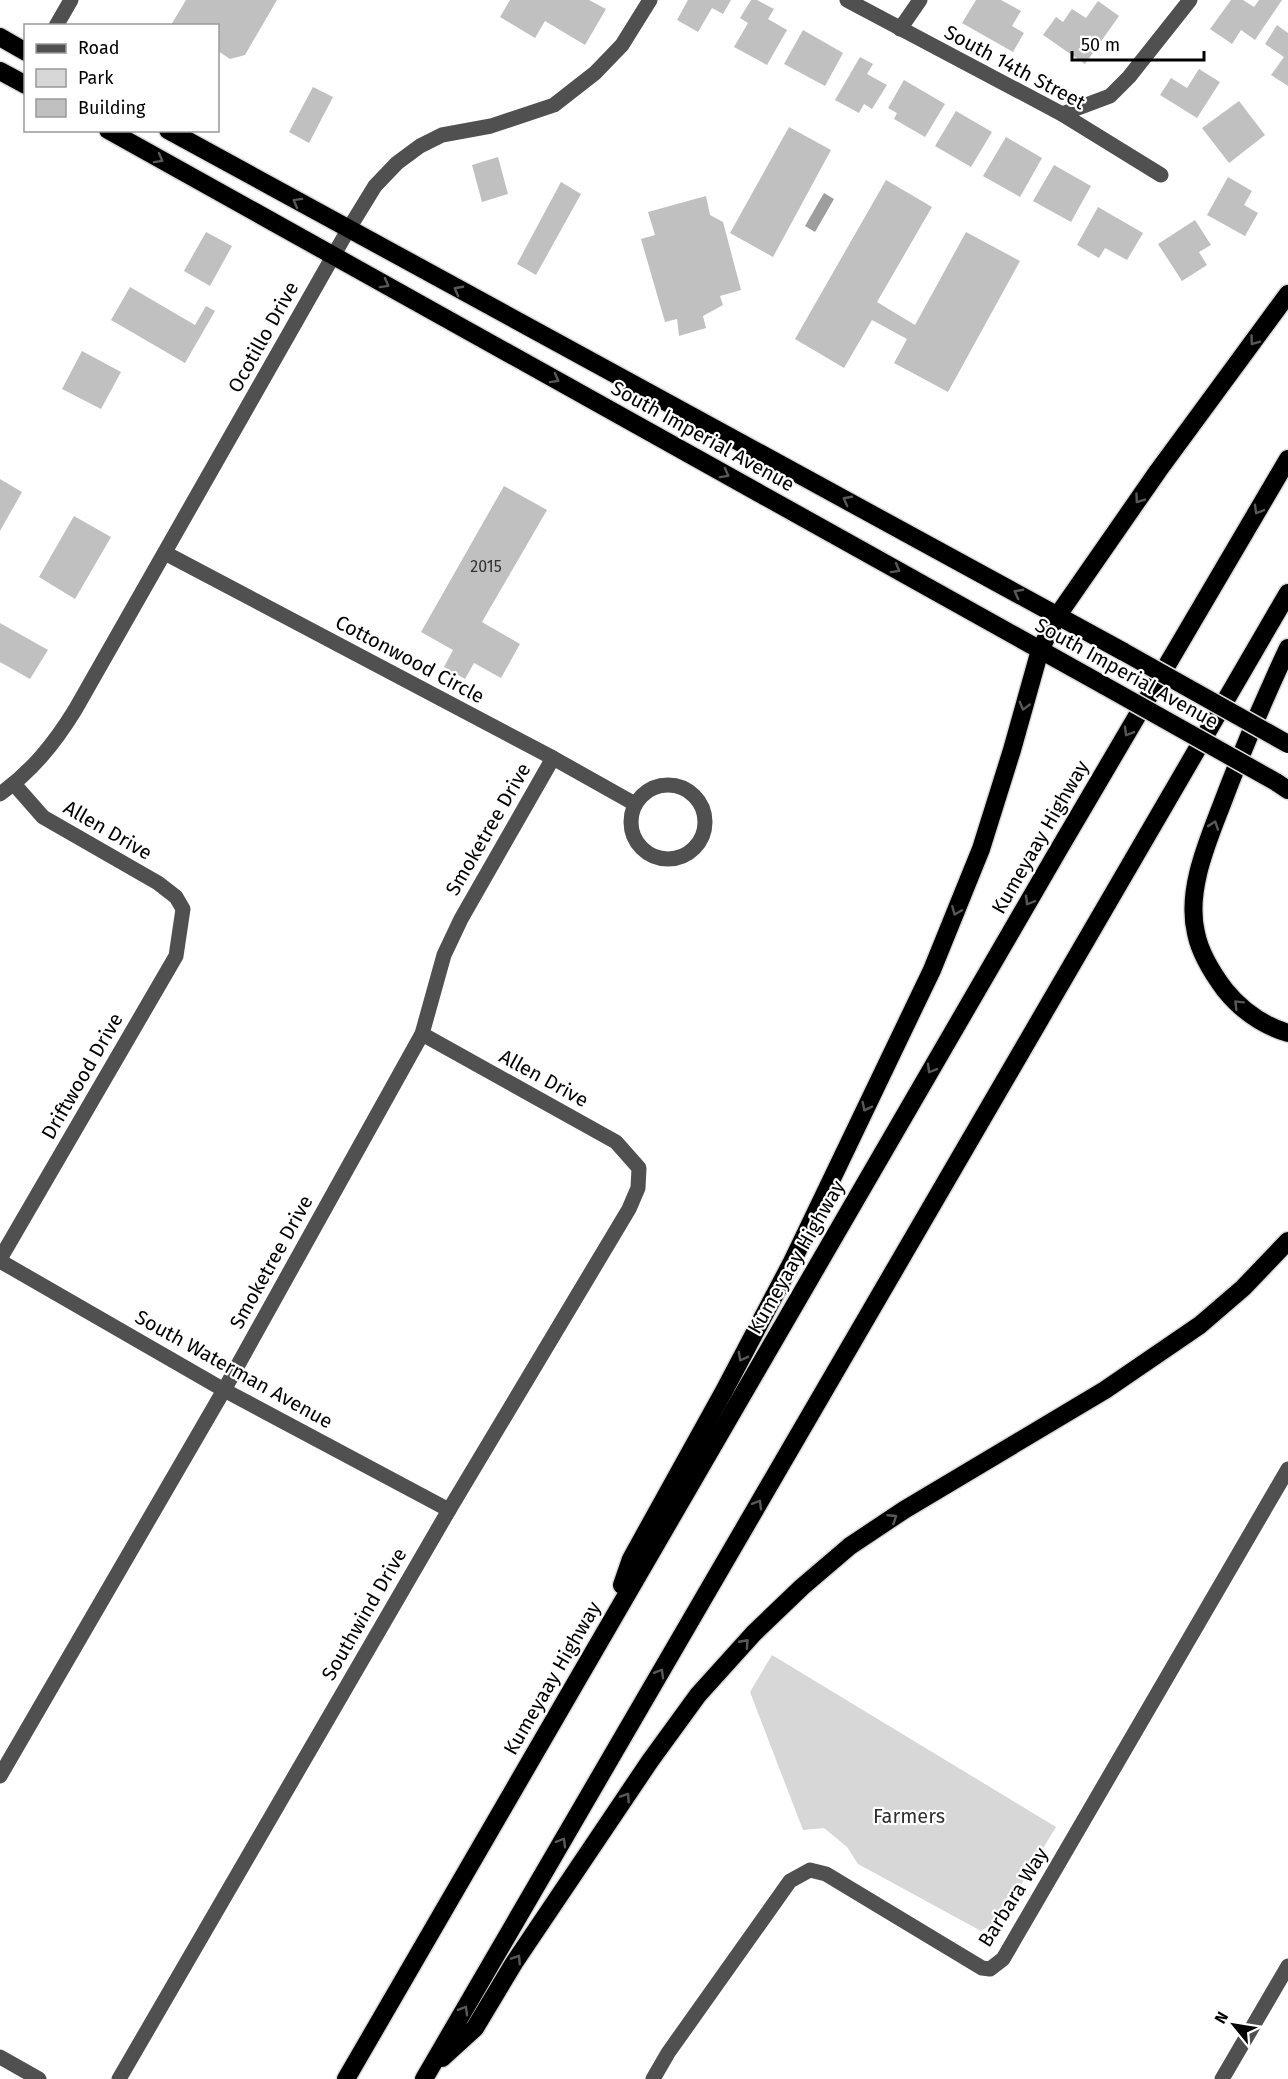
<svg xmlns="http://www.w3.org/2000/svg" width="1288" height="2079" viewBox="0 0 1288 2079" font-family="'Fira Sans',sans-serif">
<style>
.green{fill:#d7d7d7}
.water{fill:#9e9e9e}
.building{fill:#c0c0c0}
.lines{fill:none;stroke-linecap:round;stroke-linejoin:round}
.highway-casing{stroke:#dbdbdb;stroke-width:21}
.minor{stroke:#505050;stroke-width:15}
.highway{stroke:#000;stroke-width:18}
.highway-bridge-casing{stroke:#dbdbdb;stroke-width:21;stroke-linecap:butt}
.highway-bridge{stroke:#000;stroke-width:18}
.oneway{stroke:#595959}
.labels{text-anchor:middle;stroke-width:4.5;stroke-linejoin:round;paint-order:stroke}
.number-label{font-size:16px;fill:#303030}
.street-label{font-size:20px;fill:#000;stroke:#fff}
.park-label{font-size:20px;fill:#2e2e2e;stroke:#fff}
</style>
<rect width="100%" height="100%" fill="#fff"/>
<polygon class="green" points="772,1655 1056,1827 1000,1919 981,1931 858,1864 847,1847 824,1828 803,1830 750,1692"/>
<polygon class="water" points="824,193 834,199 815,232 805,226"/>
<g class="building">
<polygon points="186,0 277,0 245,55 230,59 218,51 218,26 171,25"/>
<polygon points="510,0 589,0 606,9 585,45 545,21 535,38 500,17"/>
<polygon points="688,0 731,0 723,14 712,8 698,32 677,20"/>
<polygon points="751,0 757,0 774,9 768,19 787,30 767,65 734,47 748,23 740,18"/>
<polygon points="976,0 1001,0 1021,11 1012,26 1024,33 1013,52 962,23"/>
<polygon points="1231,0 1243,0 1254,7 1259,0 1282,0 1255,40 1241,30 1232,44 1210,29"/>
<polygon points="1098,1 1119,16 1085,64 1043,35 1056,17 1063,22 1072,9 1086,18"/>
<polygon points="1277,25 1288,33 1288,86 1271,75 1284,57 1265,44"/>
<polygon points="803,30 843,53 825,86 784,64"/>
<polygon points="860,57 873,64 867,74 887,85 872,109 864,104 859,113 835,100"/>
<polygon points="1199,69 1220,82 1197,118 1160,95 1171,78 1187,88"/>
<polygon points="904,80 945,104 925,137 894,119 897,113 888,108"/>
<polygon points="313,87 333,97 309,143 289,132"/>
<polygon points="1239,101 1265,135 1229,163 1202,128"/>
<polygon points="956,111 992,132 971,167 935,146"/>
<polygon points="789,127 831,150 773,257 730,233"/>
<polygon points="1006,137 1042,158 1020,197 983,176"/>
<polygon points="498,157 508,194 482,202 472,165"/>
<polygon points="1054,165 1091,186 1071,222 1033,201"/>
<polygon points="1228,177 1252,191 1244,205 1258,213 1245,236 1207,215"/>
<polygon points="886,180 932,207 877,302 915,325 966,232 1020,261 948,392 894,363 907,339 872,320 844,368 795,339"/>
<polygon points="561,182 581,194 536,275 517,264"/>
<polygon points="706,196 710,215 723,222 741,290 720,296 723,305 703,316 706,328 679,336 677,319 665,322 641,239 655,235 648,212"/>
<polygon points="1098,207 1143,233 1127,260 1105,248 1099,258 1077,245"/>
<polygon points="1195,220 1211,245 1199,252 1207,265 1182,281 1158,244"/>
<polygon points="206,232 232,246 210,286 184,271"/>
<polygon points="130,287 195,325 206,306 215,311 185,363 111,320"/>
<polygon points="82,351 121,372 101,409 62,389"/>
<polygon points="0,479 22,492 0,531"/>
<polygon points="504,486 547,510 482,622 520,644 501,678 474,663 465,679 444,667 453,650 421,632"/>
<polygon points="74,516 111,537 75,599 39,577"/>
<polygon points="0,623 48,650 30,679 0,662"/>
</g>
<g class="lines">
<defs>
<g id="highway">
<polyline points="0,37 26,52"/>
<polyline points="0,71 26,85"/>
<polyline points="108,130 1105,686"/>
<polyline points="168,130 1124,652"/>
<path d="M1288,648C1264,699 1242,751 1222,804C1207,843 1186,891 1196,933C1200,953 1213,974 1225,990C1242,1011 1262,1025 1288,1033"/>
<polyline points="1276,782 1288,790"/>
<polyline points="622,1585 631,1559 724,1391 792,1262 932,970 981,849 1012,750 1040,650 1058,615 1158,471 1288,294"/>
<polyline points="442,2058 475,2028 514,1963 650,1761 698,1695 754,1633 802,1587 850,1546 904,1510 1105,1390 1200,1325 1243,1288 1288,1241"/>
<polyline points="346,2079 1059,849 1288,459"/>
<polyline points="424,2079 1288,593"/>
</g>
</defs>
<use href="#highway" class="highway-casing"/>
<g class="minor">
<polyline points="847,0 1062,114 1161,175"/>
<polyline points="56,26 71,0"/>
<polyline points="900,29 920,0"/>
<polyline points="1062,114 1110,96 1129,77 1190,0"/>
<polyline points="165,553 553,758 635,804"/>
<circle cx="668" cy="822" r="37"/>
<path d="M0,794C32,771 54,744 75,710L348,230L375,186L397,163L420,146L442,135L491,126L554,105L595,73L622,45L650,0"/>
<polyline points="0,1259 176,956 183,909 176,897 158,883 43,817 14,784"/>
<polyline points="0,1261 224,1390 449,1510"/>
<polyline points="0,1776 224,1390 422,1034 444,955 461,919 553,758"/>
<polyline points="0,2057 39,2079"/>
<polyline points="119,2079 449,1510 629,1209 638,1188 639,1168 616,1142 422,1034"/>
<polyline points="653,2079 668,2053 790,1881 810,1870 826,1874 982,1968 990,1969 1003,1959 1288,1469"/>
<polyline points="1222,2079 1288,1966"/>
</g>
<use href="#highway" class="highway"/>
<defs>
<g id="highway-bridge">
<polyline points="1124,652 1288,744"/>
<polyline points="1105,686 1276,782"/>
</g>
</defs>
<use href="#highway-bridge" class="highway-bridge-casing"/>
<use href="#highway-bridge" class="highway-bridge"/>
</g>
<defs><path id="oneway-chevron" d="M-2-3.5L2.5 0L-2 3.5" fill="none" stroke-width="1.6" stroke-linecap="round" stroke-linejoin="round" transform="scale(1.5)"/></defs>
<g class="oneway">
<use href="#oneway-chevron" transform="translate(159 159) rotate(29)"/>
<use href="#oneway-chevron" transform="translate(297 202) rotate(-151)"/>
<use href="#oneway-chevron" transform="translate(385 284) rotate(29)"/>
<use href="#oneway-chevron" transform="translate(458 290) rotate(-152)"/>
<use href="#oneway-chevron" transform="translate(1254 341) rotate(126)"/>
<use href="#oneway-chevron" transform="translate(555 379) rotate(29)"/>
<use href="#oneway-chevron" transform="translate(725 474) rotate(29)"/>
<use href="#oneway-chevron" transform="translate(1139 499) rotate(125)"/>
<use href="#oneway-chevron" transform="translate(847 500) rotate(-152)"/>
<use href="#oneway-chevron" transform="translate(1258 510) rotate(120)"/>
<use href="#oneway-chevron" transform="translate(896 569) rotate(29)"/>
<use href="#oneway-chevron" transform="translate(1018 593) rotate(-152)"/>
<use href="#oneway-chevron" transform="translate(1024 706) rotate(105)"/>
<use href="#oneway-chevron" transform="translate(1128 732) rotate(120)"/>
<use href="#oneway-chevron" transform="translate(1214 825) rotate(-71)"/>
<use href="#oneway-chevron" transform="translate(1029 901) rotate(120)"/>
<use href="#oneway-chevron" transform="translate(956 911) rotate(112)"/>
<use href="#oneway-chevron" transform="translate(1238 1004) rotate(-135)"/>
<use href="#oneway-chevron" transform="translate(931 1069) rotate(120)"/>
<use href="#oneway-chevron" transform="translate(866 1107) rotate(116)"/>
<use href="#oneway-chevron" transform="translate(742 1357) rotate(118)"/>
<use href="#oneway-chevron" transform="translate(758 1504) rotate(-60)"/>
<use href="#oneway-chevron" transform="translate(893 1518) rotate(-33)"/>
<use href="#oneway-chevron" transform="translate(745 1643) rotate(-48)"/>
<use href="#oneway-chevron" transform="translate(660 1673) rotate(-60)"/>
<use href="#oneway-chevron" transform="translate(626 1797) rotate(-56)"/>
<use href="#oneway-chevron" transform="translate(562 1842) rotate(-60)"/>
<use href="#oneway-chevron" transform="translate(517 1959) rotate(-57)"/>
<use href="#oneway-chevron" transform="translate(464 2010) rotate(-60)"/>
</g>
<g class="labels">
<g class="number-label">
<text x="486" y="572">2015</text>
</g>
<g class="street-label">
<text transform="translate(1015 67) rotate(28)" y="7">South 14th Street</text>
<text transform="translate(263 337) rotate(-61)" y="7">Ocotillo Drive</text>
<text transform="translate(703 436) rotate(29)" y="7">South Imperial Avenue</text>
<text transform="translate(410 659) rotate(28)" y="7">Cottonwood Circle</text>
<text transform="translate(1127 673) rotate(29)" y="7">South Imperial Avenue</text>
<text transform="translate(488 829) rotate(-60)" y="7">Smoketree Drive</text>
<text transform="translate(108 830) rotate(30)" y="7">Allen Drive</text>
<text transform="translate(1040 837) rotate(-60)" y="7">Kumeyaay Highway</text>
<text transform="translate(82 1076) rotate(-60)" y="7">Driftwood Drive</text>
<text transform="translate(544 1078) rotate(29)" y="7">Allen Drive</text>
<text transform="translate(796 1257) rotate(-60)" y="7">Kumeyaay Highway</text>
<text transform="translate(271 1262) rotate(-61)" y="7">Smoketree Drive</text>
<text transform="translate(234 1369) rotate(29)" y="7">South Waterman Avenue</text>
<text transform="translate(364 1614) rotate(-60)" y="7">Southwind Drive</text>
<text transform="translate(552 1678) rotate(-60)" y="7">Kumeyaay Highway</text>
<text transform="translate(1013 1897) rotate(-58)" y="7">Barbara Way</text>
</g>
<g class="park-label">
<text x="909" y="1823">Farmers</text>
</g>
</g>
<rect x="24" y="24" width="195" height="108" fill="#ffffff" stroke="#999999" stroke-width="1.5"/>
<rect x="36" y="44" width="30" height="9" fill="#505050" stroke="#999999" stroke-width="1.5"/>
<text x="78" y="54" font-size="18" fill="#000000">Road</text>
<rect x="36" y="69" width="30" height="18" fill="#d7d7d7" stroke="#999999" stroke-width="1.5"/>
<text x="78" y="84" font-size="18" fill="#000000">Park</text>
<rect x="36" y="99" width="30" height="18" fill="#c0c0c0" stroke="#999999" stroke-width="1.5"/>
<text x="78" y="114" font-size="18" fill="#000000">Building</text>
<g transform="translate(1234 2025) rotate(300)" stroke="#ffffff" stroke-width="4.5" paint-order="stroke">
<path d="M0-4.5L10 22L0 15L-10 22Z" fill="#000000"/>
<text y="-9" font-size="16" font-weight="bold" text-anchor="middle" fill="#000000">N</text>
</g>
<path d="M1072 51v9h132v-9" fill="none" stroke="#000000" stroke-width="3"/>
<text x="1081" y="51" font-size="18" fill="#000000" stroke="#ffffff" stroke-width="4.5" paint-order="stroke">50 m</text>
</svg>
